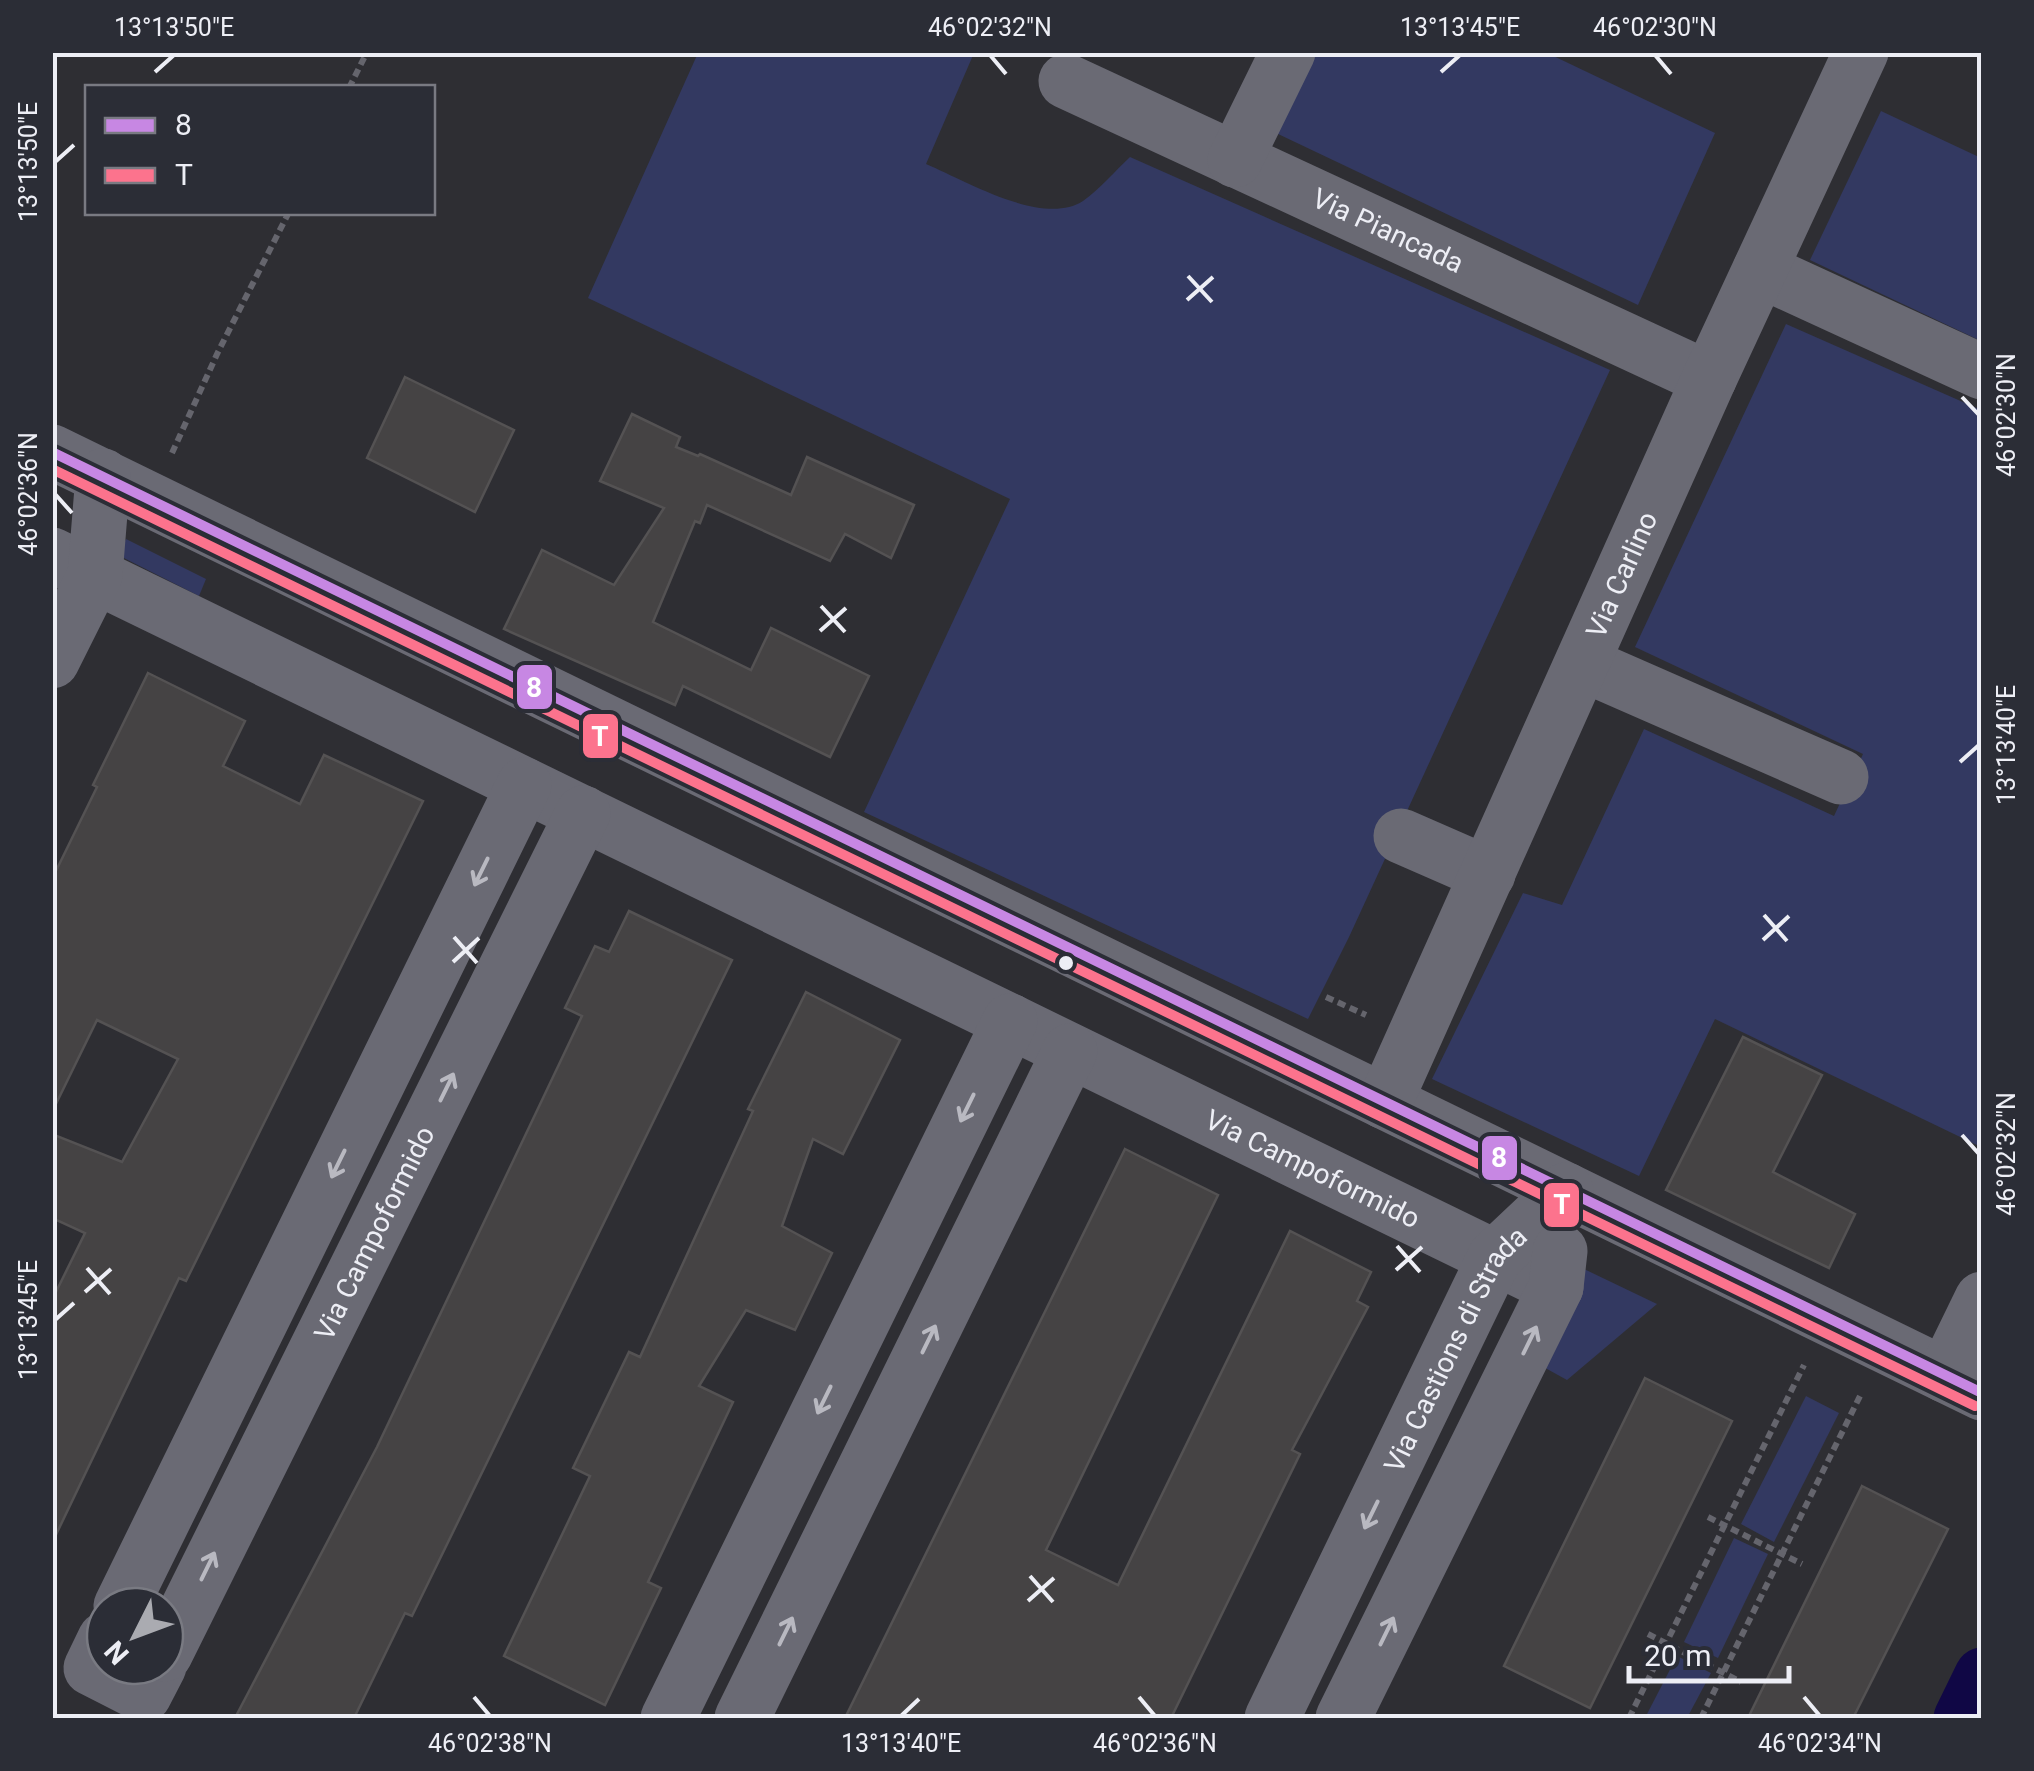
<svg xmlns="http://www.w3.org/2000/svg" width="2034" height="1771" viewBox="0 0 2034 1771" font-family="Roboto,sans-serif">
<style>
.green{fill:#333961}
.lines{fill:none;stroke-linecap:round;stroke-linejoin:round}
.canal{stroke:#100745;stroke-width:55}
.building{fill:#454344;stroke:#545253;stroke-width:2.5}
.path{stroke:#65656d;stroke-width:6;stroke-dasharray:8 5;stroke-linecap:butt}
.minor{stroke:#6a6a74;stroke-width:55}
.bus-1-casing{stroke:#2b2d36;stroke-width:18}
.bus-2-casing{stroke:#2b2d36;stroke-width:18}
.bus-1{stroke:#c787e3;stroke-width:10}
.bus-2{stroke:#fc738d;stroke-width:10}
.oneway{stroke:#b9b9c1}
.ticks{fill:none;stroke:#edeef5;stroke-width:4}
.bus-dot{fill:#edeef5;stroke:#2b2d36;stroke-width:4}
.labels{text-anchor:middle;stroke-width:9;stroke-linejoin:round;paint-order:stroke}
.street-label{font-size:28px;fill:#edeef5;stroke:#2b2d36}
.line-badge{stroke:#2b2d36;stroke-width:4}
.badge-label{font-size:28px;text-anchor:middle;font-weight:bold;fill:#fff}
.neatline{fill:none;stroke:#edeef5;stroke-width:4}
.ticks-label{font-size:25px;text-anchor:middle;fill:#edeef5}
</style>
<rect width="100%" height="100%" fill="#2e2e33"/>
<g class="green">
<polygon points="1545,52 1715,133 1638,305 1276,133 1315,53"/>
<path d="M698,53H974L926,164C966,181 1043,227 1083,201C1100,189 1115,171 1130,157L1610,370L1349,937L1308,1019L864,812L1010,499L588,298Z"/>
<polygon points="1881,111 1981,158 1981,341 1810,260"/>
<polygon points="1786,324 1981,410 1981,1147 1715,1019 1639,1176 1432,1079 1523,893 1562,905 1644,729 1834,816 1863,754 1635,647"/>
<polygon points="126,539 206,579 199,596 118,555"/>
<polygon points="1584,1269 1657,1304 1567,1380 1538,1364"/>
<polygon points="1806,1396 1839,1413 1774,1542 1741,1524"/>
<polygon points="1734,1538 1768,1554 1718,1658 1684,1642"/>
<polygon points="1677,1656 1711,1673 1687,1718 1645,1718"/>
</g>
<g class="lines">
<polyline class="canal" points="1961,1718 1982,1675"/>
</g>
<g class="building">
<polygon points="405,377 514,430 475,512 367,458"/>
<polygon points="632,414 680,437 676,447 698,456 700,454 791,495 807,457 914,505 891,558 845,534 830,561 707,505 700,523 695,521 653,622 751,670 771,628 869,676 830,757 683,686 675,705 504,629 542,550 614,585 664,508 600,481"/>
<polygon points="148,673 245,721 223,766 300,804 324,755 423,801 186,1281 179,1278 52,1543 52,1300 85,1233 52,1218 52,1134 122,1162 178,1059 97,1020 52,1112 52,879 97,787 93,785"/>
<polygon points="629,911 732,960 412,1616 405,1613 354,1718 235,1718 377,1447 582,1016 565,1008 595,946 609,952"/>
<polygon points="806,992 900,1040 843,1154 813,1139 782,1226 832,1253 795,1330 746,1310 699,1386 733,1402 648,1582 661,1588 605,1705 504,1656 590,1476 573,1468 629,1352 640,1357 753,1111 748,1109"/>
<polygon points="1743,1037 1822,1075 1773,1172 1855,1214 1829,1268 1666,1190"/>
<polygon points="1125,1149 1218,1195 1046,1550 1118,1585 1290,1231 1371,1272 1357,1301 1368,1307 1292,1450 1300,1454 1171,1718 845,1718"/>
<polygon points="1645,1378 1732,1421 1590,1708 1504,1666"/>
<polygon points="1862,1486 1948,1529 1853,1718 1748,1718"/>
</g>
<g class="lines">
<g class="path">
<polyline points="349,88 367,52"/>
<polyline points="172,453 218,352 289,212"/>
<polyline points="1326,997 1366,1015"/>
<polyline points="1708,1517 1802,1564"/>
<polyline points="1648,1634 1741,1682"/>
<polyline points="1629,1718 1804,1365"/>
<polyline points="1701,1718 1862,1392"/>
</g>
<g class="minor">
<path id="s1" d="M1066,81L1709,379"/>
<polyline points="1235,160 1288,52"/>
<polyline points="1760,270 1982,372"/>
<polyline points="52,452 1982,1393"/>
<path id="s2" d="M52,555L1556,1287"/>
<polyline points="52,661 95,575 103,476"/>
<polyline points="1583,664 1841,777"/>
<polyline points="1401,836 1488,874"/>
<path id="s3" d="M1385,1102L1709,379L1861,52"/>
<polyline points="1945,1375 1982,1299"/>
<polyline points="121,1606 524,785"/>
<polyline points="105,1639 91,1668 144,1695 159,1666"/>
<path id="s4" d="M165,1654L583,813"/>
<polyline points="668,1718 1010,1021"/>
<polyline points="742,1718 1070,1051"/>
<path id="s5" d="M1272,1718L1495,1257L1566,1190"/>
<polyline points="1343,1718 1556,1287 1560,1251"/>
</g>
<defs>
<polyline id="bus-1" points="52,452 1982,1393"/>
<polyline id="bus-2" points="52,469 1975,1406"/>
</defs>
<use href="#bus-1" class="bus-1-casing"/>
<use href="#bus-2" class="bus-2-casing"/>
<use href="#bus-1" class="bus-1"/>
<use href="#bus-2" class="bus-2"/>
</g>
<defs><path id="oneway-shaft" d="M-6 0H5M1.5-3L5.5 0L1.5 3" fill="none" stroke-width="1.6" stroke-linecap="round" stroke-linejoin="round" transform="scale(2.5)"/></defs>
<g class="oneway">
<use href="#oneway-shaft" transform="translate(481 872) rotate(116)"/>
<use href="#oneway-shaft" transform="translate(447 1087) rotate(-64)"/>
<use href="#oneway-shaft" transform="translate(967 1108) rotate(116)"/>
<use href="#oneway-shaft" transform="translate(338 1164) rotate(116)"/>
<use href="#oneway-shaft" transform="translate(929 1339) rotate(-64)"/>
<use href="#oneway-shaft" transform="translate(1530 1340) rotate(-64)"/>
<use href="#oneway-shaft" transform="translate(824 1400) rotate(116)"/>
<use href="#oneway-shaft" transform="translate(1371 1515) rotate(116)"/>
<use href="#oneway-shaft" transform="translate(208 1566) rotate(-64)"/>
<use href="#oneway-shaft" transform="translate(786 1631) rotate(-64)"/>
<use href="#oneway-shaft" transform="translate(1387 1631) rotate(-64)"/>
</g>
<path class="ticks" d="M990,55L1006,74M1655,55L1671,74M155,72L174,55M1441,72L1460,55M55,162L74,145M1188,276L1212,302M1187,300L1213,277M1962,397L1979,415M55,494L72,513M821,606L845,632M820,631L846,608M1960,762L1979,745M1764,915L1787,941M454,937L477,963M1763,940L1789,916M453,962L479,938M1962,1135L1979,1154M1397,1246L1420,1272M87,1268L110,1294M1396,1270L1422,1247M85,1292L111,1269M55,1320L74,1303M1030,1576L1053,1602M1028,1601L1054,1578M474,1697L490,1716M1139,1697L1155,1716M1804,1697L1820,1716M901,1716L919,1699"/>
<circle class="bus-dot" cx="1066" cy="963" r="9"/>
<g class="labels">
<g class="street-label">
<text dy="10" stroke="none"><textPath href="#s1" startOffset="355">Via Piancada</textPath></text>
<text dy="10" stroke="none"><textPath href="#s3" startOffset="578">Via Carlino</textPath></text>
<text dy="10" stroke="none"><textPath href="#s2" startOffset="1402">Via Campoformido</textPath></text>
<text dy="10" stroke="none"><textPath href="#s4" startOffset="470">Via Campoformido</textPath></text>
<text dy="10" stroke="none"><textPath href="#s5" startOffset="412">Via Castions di Strada</textPath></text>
</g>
</g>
<g class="line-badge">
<rect x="515" y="663" width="39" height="48" rx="10" fill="#c787e3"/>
<rect x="581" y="712" width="39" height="48" rx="10" fill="#fc738d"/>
<rect x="1480" y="1134" width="39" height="48" rx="10" fill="#c787e3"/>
<rect x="1542" y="1181" width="39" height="48" rx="10" fill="#fc738d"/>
</g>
<g class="badge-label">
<text x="534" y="697">8</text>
<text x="600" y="746">T</text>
<text x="1499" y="1167">8</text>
<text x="1562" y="1214">T</text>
</g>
<rect width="2034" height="1771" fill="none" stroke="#2b2d36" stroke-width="110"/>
<rect x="85" y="85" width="350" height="130" fill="#2b2d36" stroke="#797a82" stroke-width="2.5"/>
<rect x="105" y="118" width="50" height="15" fill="#c787e3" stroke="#797a82" stroke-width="2.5"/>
<text x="175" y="135" font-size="30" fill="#edeef5">8</text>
<rect x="105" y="168" width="50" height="15" fill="#fc738d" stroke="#797a82" stroke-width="2.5"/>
<text x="175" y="185" font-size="30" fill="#edeef5">T</text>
<g transform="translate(135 1636) rotate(228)"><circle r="48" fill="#2b2d36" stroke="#797a82" stroke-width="2.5"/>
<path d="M0-8L18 38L0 25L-18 38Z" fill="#aaabb1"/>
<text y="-15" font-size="28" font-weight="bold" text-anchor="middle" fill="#edeef5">N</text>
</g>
<path d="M1629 1666v15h160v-15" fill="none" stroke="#edeef5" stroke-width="5"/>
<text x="1644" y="1666" font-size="30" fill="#edeef5" stroke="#2b2d36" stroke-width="8" paint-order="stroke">20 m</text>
<rect x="55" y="55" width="1924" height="1661" class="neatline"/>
<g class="ticks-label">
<text x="174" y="36">13°13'50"E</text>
<text x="990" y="36">46°02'32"N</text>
<text x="1460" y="36">13°13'45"E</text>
<text x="1655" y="36">46°02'30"N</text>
<text transform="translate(28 162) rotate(-90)" y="9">13°13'50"E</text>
<text transform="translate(2006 415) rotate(-90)" y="9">46°02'30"N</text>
<text transform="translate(28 494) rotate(-90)" y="9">46°02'36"N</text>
<text transform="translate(2006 745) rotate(-90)" y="9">13°13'40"E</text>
<text transform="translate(2006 1154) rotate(-90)" y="9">46°02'32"N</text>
<text transform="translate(28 1320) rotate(-90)" y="9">13°13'45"E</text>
<text x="490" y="1752">46°02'38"N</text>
<text x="901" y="1752">13°13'40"E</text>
<text x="1155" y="1752">46°02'36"N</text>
<text x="1820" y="1752">46°02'34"N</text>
</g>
</svg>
